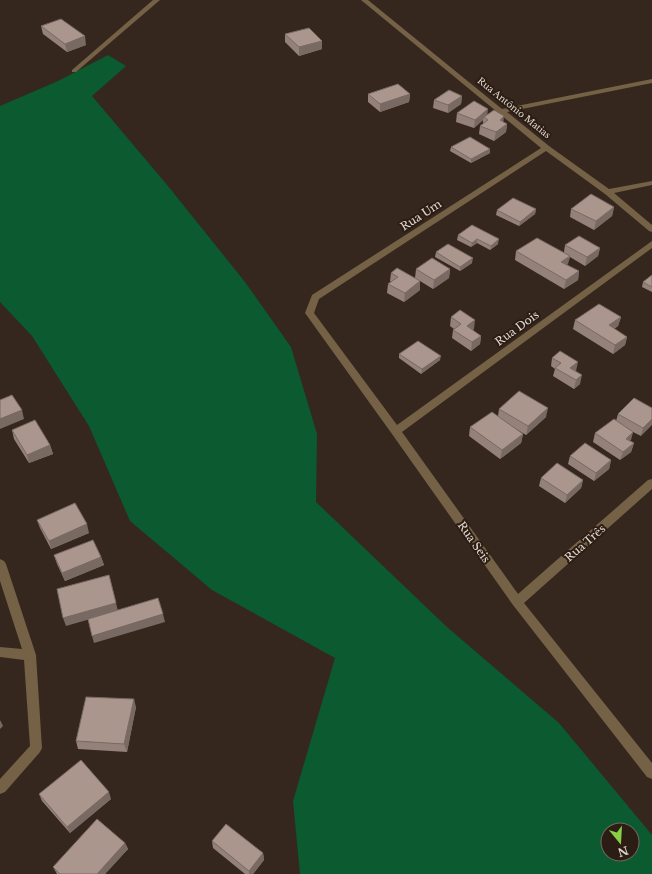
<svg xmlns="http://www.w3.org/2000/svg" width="652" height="874" viewBox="0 0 652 874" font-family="'Libre Baskerville',serif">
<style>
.green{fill:#0b5a30;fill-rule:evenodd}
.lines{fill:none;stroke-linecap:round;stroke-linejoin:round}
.minor{fill:#746146;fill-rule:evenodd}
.wall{fill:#93817a}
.shaded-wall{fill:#786963}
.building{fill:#ab968e;stroke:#786963}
.labels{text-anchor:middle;stroke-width:4;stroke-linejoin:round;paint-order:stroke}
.far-street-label{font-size:9px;fill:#e3d9d2;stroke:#2b1d13}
.street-label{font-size:11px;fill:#e3d9d2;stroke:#2b1d13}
</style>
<rect width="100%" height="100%" fill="#35271d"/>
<path class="green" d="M108,55L126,66L92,96L168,186L245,282L291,347L317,434L316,502L447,627L559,723L652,835V874H300L293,801L335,658L212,590L130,521L89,426L32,336L0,302V106L58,81ZM608,830H632V854H608Z"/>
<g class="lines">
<g class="minor">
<polygon points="153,0 160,0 76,72 72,72 72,70"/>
<polygon points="361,0 368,0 502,109 652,79 652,83 507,112 549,146 609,189 652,181 652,185 614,193 652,225 652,232 649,231 605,194 546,151 319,299 314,313 397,425 652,241 652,248 402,432 518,594 648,480 652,479 652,489 524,603 652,763 652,779 647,777 513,605 392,434 305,313 312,295 541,148"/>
<polygon points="0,559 4,561 6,564 36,655 42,748 40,752 5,792 0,794 0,779 30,746 24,660 0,657 0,647 22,649 0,581"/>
</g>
</g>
<g class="wall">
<polygon points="41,26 86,45 67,52 43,34"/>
<polygon points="285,34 322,41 322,49 299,56 285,42"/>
<polygon points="368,94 410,94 409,102 380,112 368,102"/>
<polygon points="462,96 461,104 448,113 433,108 434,100"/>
<polygon points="457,113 487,115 507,124 506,132 494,141 479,134 480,126 483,124 483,120 474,128 456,122"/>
<polygon points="451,147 490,153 471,163 450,151"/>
<polygon points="614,207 612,216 594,230 570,217 571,209"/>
<polygon points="536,209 535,214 519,226 496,215 497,210"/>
<polygon points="472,225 498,244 490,250 477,243 471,247 457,240 458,235"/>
<polygon points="565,245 600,248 598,256 585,266 570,257 567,265 579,271 578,280 564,289 515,260 516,251 564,252"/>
<polygon points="436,252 472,263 460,271 435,257"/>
<polygon points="416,269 450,269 449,278 433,289 420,281 420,290 404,302 387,293 388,284 391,282 390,281 391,273 415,278"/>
<polygon points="652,275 652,292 642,287 643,282"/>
<polygon points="451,317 474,329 472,330 481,336 480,344 471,351 452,338 453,330 454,329 450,326"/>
<polygon points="621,317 618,326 614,329 627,337 625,345 613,354 573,329 575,320"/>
<polygon points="399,354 440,360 421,374 399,358"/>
<polygon points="552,358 576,371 575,371 580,384 574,389 553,376 555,369 551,366"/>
<polygon points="652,408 641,436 633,432 630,441 634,443 631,452 620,460 593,442 595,433 616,421 618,414"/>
<polygon points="499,409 546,417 526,435 513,427 523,434 521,443 500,459 469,436 470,427 498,416"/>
<polygon points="12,430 50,445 53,454 29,463 14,439"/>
<polygon points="570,456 611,460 609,469 594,481 568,464"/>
<polygon points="541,478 583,480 581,488 565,503 539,486"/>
<polygon points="37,520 89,533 51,549 40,528"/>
<polygon points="54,555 101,557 104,565 65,581 57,564"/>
<polygon points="136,707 127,752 78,749 76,741"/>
<polygon points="39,794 111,799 70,833 42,801"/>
<polygon points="212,841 263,853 264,860 253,874 245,874 213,848"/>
<polygon points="125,843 128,849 105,874 57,874 53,867"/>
</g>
<g class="shaded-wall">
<polygon points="85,36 86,45 67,52 65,44"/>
<polygon points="322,41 322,49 299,56 299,47"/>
<polygon points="410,94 409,102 380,112 380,104"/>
<polygon points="462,96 461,104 448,113 448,105"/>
<polygon points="488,109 487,117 484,117 483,120 474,128 475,120"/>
<polygon points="504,116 503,125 500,120"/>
<polygon points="507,124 506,132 494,141 496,132"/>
<polygon points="490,149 490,153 471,163 471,159"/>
<polygon points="614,207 612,216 594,230 596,221"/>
<polygon points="536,209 535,214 519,226 520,222"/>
<polygon points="477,239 477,243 471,247 472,243"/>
<polygon points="499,239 498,244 490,250 491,246"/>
<polygon points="600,248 598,256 585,266 587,257"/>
<polygon points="570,256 568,264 560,270 561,262"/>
<polygon points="473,258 472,263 460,271 460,267"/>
<polygon points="450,269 449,278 433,289 434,280"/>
<polygon points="579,271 578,280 564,289 566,280"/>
<polygon points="420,281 420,290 404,302 405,293"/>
<polygon points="621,317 618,326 607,334 609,325"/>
<polygon points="475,320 474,329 465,335 467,326"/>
<polygon points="481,336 480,344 471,351 472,342"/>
<polygon points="627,337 625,345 613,354 615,345"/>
<polygon points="441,356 440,360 421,374 422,369"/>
<polygon points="578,362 576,371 569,376 570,368"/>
<polygon points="582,375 580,384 574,389 576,380"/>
<polygon points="548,408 546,417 526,435 528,426"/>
<polygon points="22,410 24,419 0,429 0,419"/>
<polygon points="652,419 652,425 641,436 643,428"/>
<polygon points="633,432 631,440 623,447 626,439"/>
<polygon points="523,434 521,443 500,459 502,450"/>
<polygon points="634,443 631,452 620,460 623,452"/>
<polygon points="50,445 53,454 29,463 27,455"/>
<polygon points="611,460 609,469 594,481 596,473"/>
<polygon points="583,480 581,488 565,503 567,495"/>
<polygon points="87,524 89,533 51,549 49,541"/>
<polygon points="101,557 104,565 65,581 62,573"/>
<polygon points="109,575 118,611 66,626 63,618"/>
<polygon points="163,614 165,622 94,643 92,636"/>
<polygon points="134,699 136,707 127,752 124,744"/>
<polygon points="0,720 3,726 0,729"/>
<polygon points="109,792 111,799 70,833 67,827"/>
<polygon points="125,843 128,849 105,874 97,874"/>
<polygon points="263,853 264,860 253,874 249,874 249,871"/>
</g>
<g class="building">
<polygon points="61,19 85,36 65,44 41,26"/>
<polygon points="309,28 322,41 299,47 285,34"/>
<polygon points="398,84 410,94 380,104 368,94"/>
<polygon points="449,90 462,96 448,105 434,100"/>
<polygon points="474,101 488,109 475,120 457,113"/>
<polygon points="494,110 504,116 500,120 507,124 496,132 480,126 488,120 484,117"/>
<polygon points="470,137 490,149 471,159 451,147"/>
<polygon points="591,194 614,207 596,221 571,209"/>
<polygon points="513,198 536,209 520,222 497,210"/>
<polygon points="472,225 499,239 491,246 477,239 472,243 458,235"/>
<polygon points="579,236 600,248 587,257 565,245"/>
<polygon points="537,238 570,256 561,262 579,271 566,280 516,251"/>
<polygon points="448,244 473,258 460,267 436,252"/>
<polygon points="432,258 450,269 434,280 416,269"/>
<polygon points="397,268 420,281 405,293 388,284 398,277 391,273"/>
<polygon points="652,275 652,287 643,282"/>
<polygon points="599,304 621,317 609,325 627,337 615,345 575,320"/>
<polygon points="460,310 475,320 467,326 481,336 472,342 453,330 461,324 451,317"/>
<polygon points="418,341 441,356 422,369 399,354"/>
<polygon points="560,351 578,362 570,368 582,375 576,380 555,368 561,363 552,358"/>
<polygon points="519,391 548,408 528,426 499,409"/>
<polygon points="12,395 22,410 0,419 0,400"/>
<polygon points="634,398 652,408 652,419 643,428 618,414"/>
<polygon points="492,412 523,434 502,450 470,427"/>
<polygon points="614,419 633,432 626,439 634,443 623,452 595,433"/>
<polygon points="35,420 50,445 27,455 12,430"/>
<polygon points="585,443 611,460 596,473 570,456"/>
<polygon points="557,463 583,480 567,495 541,478"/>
<polygon points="75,503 87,524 49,541 37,520"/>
<polygon points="93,540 101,557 62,573 54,555"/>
<polygon points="109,575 116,603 63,618 57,589"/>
<polygon points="158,598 163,614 92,636 88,619"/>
<polygon points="86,697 134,699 124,744 76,741"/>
<polygon points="81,760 109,792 67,827 39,794"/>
<polygon points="97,819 125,843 97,874 60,874 53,867"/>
<polygon points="226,824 263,853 249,871 212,841"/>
</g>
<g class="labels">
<g class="far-street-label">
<text transform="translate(514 108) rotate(39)" y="3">Rua Antônio Matias</text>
</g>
<g class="street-label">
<text transform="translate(421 215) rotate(-33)" y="4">Rua Um</text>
<text transform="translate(517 328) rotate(-36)" y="4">Rua Dois</text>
<text transform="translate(474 542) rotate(55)" y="4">Rua Seis</text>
<text transform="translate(585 543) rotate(-41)" y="4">Rua Três</text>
</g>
</g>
<g transform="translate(620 842) rotate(162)"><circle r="19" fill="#2b1d13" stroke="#75685f"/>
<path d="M0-3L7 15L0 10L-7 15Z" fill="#89cf48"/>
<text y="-6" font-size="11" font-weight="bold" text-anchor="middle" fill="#e3d9d2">N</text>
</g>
</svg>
